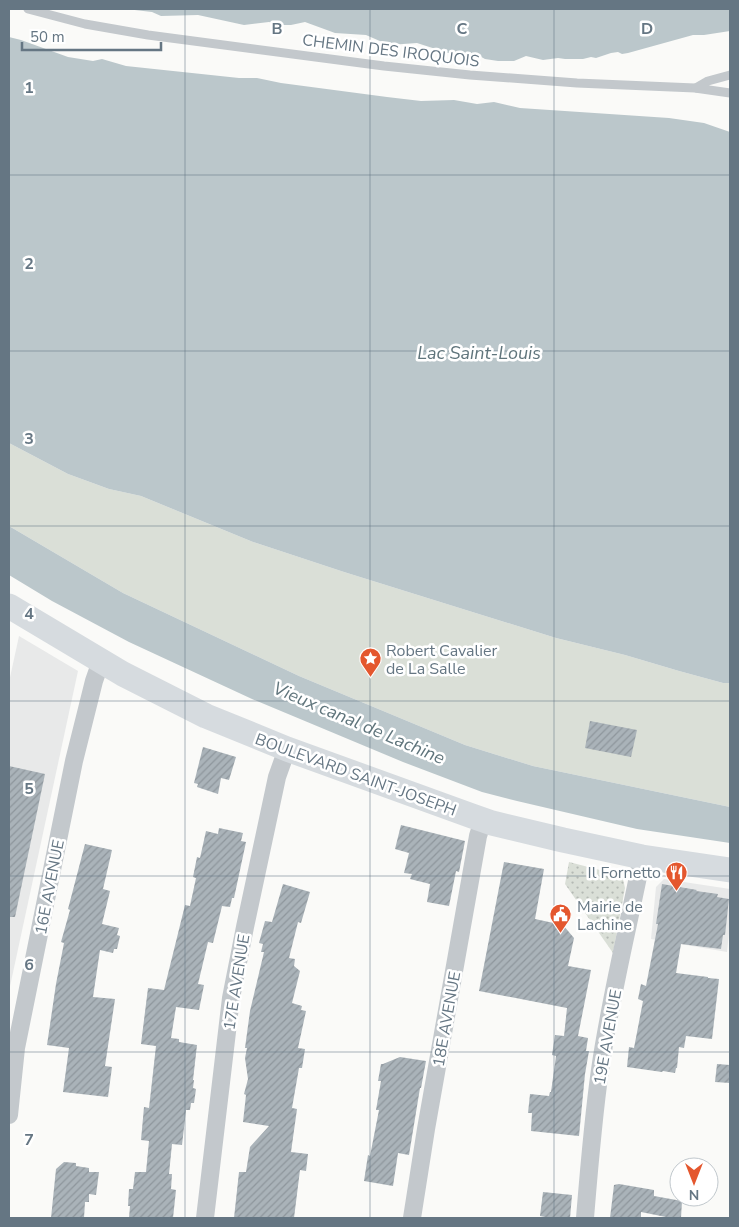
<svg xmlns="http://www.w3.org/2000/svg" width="739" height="1227" viewBox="0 0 739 1227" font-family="'Nunito Sans',sans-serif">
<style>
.built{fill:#e8e9e9}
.park{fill:#dadfd7}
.garden{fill:url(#garden-dots)}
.water{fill:#bbc7cb}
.building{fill:url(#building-hatch)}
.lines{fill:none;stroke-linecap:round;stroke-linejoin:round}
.lane{stroke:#c3c8cc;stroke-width:9}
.street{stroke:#c3c8cc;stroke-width:18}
.secondary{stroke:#d6dbdf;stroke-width:25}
.grid{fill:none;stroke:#657683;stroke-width:1;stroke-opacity:0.55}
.labels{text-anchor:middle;stroke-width:5;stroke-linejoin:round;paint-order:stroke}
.street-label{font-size:16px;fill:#657683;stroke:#fff}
.poi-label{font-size:16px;fill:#657683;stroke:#fff;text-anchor:start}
.water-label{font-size:18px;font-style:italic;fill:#60757c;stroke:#fff}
.grid-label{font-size:16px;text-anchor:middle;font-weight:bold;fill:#657683;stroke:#fff;stroke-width:5;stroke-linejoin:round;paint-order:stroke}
</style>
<defs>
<pattern id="garden-dots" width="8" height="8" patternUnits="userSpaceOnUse" patternTransform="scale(1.25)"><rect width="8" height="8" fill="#dadfd7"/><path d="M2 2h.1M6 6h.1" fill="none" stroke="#b4b9b4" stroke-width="1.8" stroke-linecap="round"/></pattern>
<pattern id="building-hatch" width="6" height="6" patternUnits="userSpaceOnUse" patternTransform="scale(1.25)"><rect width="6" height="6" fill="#aab3b9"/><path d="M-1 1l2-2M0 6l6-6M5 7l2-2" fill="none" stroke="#8e969c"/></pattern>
</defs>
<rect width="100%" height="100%" fill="#fafaf8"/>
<g class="built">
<polygon points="19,636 78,671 9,991 9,682"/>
<polygon points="664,879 730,889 730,924 727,952 651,939 656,887"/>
</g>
<polygon class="park" points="9,443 68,474 109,489 141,496 253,542 344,572 556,638 625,655 679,671 723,683 730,683 730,807 533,766 465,745 299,676 123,593 9,526"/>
<polygon class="garden" points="569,862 619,875 623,879 625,888 613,953 565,884"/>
<g class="water">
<polygon points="126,9 730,9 730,31 704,35 693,35 628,53 622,54 618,52 611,53 596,58 591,57 583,59 565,59 558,58 543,60 526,56 514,61 498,61 485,59 476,54 448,53 417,43 389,45 366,35 335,33 305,22 291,25 282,25 269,22 244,25 198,15 161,16 152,12"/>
<polygon points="9,37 21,40 68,57 93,61 102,59 126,66 239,78 257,78 281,83 387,97 421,101 454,100 477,104 494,102 520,108 669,118 704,123 730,132 730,683 723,683 679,671 625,655 556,638 344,572 253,542 141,496 109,489 68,474 9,443"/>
<polygon points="9,526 123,593 299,676 465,745 533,766 730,807 730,843 637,829 517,801 482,792 403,762 252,699 129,642 52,601 9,575"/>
</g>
<g class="building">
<polygon points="590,721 637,730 631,757 585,748"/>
<polygon points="203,747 236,757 229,780 221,778 218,794 197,787 198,784 194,783"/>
<polygon points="9,766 45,774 15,917 9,917"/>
<polygon points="401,825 465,841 459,872 456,871 449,906 427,902 430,884 410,879 412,874 404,873 409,853 395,849"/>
<polygon points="219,828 243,833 241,841 246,842 234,898 232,898 230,907 222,906 213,943 208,942 198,984 204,985 199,1010 176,1007 171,1038 179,1039 179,1042 197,1045 193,1080 194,1080 193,1088 196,1089 194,1103 191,1103 190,1110 186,1110 182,1145 172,1144 169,1174 172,1174 171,1189 176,1190 173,1218 129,1218 130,1206 128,1206 129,1189 133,1189 135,1172 146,1172 149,1141 141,1140 144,1107 149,1108 156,1046 141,1044 148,988 164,990 185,905 190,906 196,878 193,877 197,857 200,858 206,831 218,834"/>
<polygon points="85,844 112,850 103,889 110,891 102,924 119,928 117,935 120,936 117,949 114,949 113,953 100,950 93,997 115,999 105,1066 112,1067 108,1097 63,1092 69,1048 47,1045 56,984 64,943 61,942 70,910 68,909"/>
<polygon points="504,862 544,869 535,919 563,925 574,938 568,966 591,970 578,1036 588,1038 586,1051 589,1051 585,1074 579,1136 531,1131 532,1113 528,1113 530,1094 549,1096 550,1092 551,1092 556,1056 552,1055 555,1035 564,1036 567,1008 479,991"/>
<polygon points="283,884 310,892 301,923 298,922 289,958 295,959 294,966 300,971 292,1003 302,1006 301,1010 306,1011 298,1048 305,1049 302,1068 299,1068 292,1108 297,1109 291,1152 308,1154 306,1171 300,1170 294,1218 234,1218 239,1172 246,1172 250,1147 269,1126 243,1122 246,1095 244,1094 248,1079 245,1058 247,1048 245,1048 250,1011 264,952 261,952 263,944 259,943 265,921 272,922"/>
<polygon points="662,884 697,890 696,891 718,894 717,897 729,899 725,935 723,935 721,949 681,944 676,973 708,977 708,978 719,979 712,1039 686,1036 684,1048 679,1047 677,1068 676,1068 675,1073 663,1071 662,1072 627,1067 629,1047 634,1048 643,1001 638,999 641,984 646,986 658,924 656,924"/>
<polygon points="400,1057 426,1061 421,1088 420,1088 409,1155 398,1153 393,1186 364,1181 368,1155 370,1156 379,1110 376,1110 381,1081 378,1081 381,1064 383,1064"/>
<polygon points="717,1064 730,1065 730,1083 715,1082"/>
<polygon points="64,1162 76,1163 76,1166 89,1168 89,1172 99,1172 96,1195 89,1194 89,1202 85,1202 84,1218 51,1218 56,1169"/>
<polygon points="619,1184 654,1190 654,1196 682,1201 681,1218 671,1218 641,1212 641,1218 610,1218 614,1185"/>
<polygon points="543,1192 572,1195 570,1218 544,1218 545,1217 540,1216"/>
</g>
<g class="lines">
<g class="lane">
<polyline points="28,9 85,24 148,35 384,66 470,75 577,83 695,88 730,93"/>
<polyline points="696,88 708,81 730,75"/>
</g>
<g class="street">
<polyline points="9,1115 16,1048 74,761 94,681 101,661"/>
<polyline points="205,1218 231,998 245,927 277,777 287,749"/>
<polyline points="412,1218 426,1129 478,836 483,820"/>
<path d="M585,1218C589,1169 593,1119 600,1070C610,999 628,928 642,857"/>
</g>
<polyline class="secondary" points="9,606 123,674 206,716 287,749 472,816 492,823 563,840 642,857 730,870"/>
</g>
<path class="grid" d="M185,9V1218M370,9V1218M554,9V1218M9,175H730M9,351H730M9,526H730M9,701H730M9,876H730M9,1052H730"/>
<defs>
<symbol id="sight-pin" viewBox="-11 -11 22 30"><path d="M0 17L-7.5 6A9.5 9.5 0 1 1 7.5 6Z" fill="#e4572e" stroke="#fff"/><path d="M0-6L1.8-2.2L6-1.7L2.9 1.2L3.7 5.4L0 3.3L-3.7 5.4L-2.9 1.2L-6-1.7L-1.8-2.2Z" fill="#fff"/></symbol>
<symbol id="restaurant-pin" viewBox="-11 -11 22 30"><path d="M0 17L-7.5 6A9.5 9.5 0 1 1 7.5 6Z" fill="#e4572e" stroke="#fff"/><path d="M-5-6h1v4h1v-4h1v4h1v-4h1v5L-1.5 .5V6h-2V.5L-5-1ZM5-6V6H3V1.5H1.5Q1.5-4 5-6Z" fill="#fff"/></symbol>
<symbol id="civic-pin" viewBox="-11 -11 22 30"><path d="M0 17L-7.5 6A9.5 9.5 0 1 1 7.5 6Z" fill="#e4572e" stroke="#fff"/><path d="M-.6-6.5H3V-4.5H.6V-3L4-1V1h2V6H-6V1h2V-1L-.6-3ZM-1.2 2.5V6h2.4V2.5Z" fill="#fff"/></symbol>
</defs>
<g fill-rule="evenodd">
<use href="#sight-pin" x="358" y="646" width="25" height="34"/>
<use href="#restaurant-pin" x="664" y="860" width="25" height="34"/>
<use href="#civic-pin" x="548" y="902" width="25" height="34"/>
</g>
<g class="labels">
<g class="street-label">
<text transform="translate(391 50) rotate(7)" y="6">CHEMIN DES IROQUOIS</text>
<text transform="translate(356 774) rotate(20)" y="6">BOULEVARD SAINT-JOSEPH</text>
<text transform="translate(49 887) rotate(-79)" y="6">16E AVENUE</text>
<text transform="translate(236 982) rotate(-81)" y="6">17E AVENUE</text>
<text transform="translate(446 1019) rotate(-80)" y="6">18E AVENUE</text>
<text transform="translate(607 1037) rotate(-80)" y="6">19E AVENUE</text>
</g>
<g class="poi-label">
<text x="386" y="656">Robert Cavalier<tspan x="386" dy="18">de La Salle</tspan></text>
<text x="661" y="878" text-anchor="end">Il Fornetto</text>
<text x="577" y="912">Mairie de<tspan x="577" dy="18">Lachine</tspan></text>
</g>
<g class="water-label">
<text x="479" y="359">Lac Saint-Louis</text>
<text transform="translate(359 723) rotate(23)" y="6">Vieux canal de Lachine</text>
</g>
</g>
<g class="grid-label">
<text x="277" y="34">B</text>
<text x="462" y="34">C</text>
<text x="647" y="34">D</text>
<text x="29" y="93">1</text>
<text x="29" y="269">2</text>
<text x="29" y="444">3</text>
<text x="29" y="619">4</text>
<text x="29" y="794">5</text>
<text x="29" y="970">6</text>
<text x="29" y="1145">7</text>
</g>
<rect width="739" height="1227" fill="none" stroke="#657683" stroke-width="20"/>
<g transform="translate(694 1182) rotate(180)"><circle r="24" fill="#ffffff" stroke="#c1c8cd"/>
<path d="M0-4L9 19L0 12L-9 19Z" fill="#e4572e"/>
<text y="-8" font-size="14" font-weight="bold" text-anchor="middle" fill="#657683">N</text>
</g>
<path d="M22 42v8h139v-8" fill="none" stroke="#657683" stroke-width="2.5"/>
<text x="30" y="42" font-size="15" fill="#657683" stroke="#ffffff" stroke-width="4" paint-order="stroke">50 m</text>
</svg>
